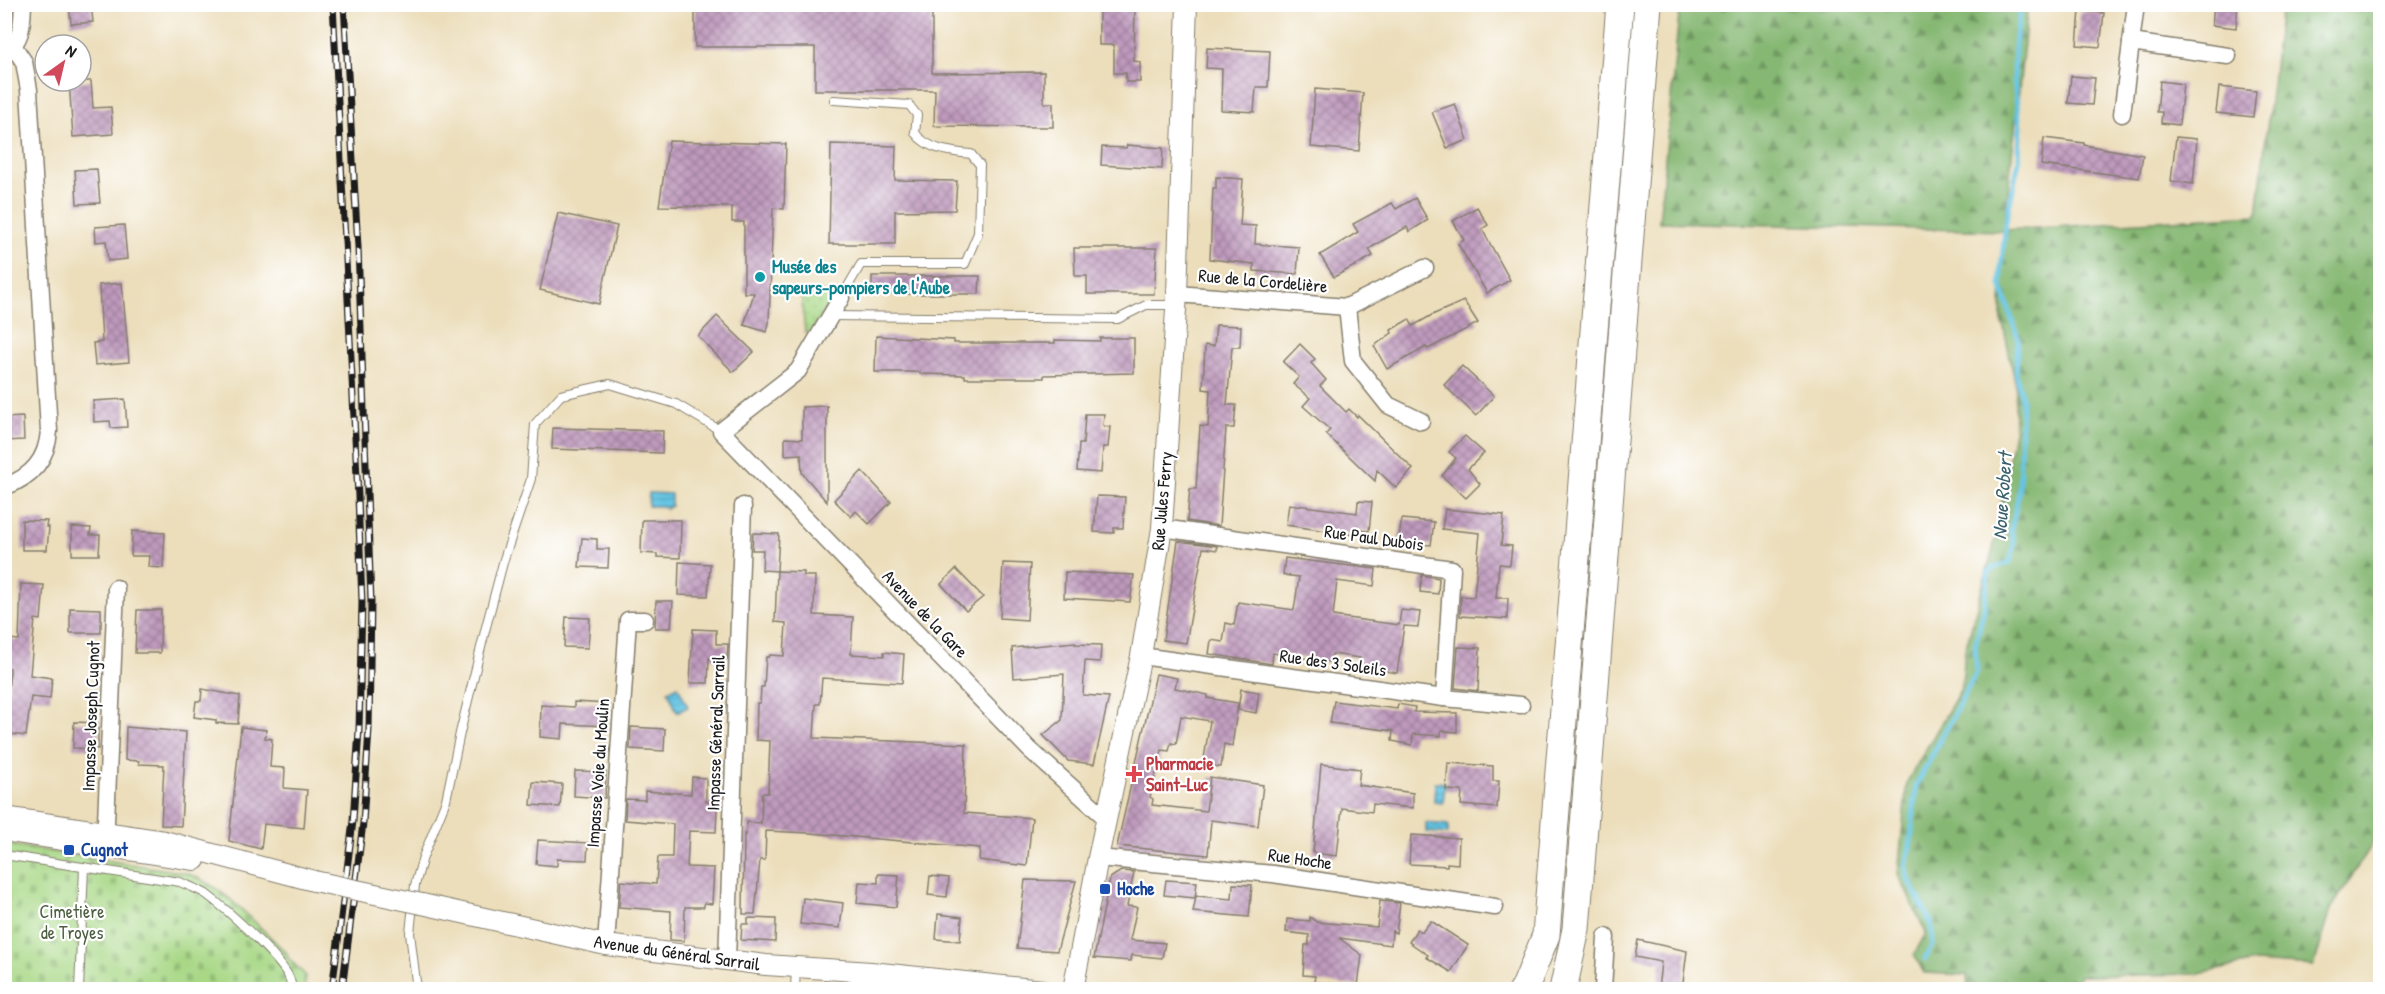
<svg xmlns="http://www.w3.org/2000/svg" width="2385" height="994" viewBox="0 0 2385 994" font-family="'Patrick Hand',sans-serif">
<style>
.green{fill:url(#green-dots);stroke:#627a51;stroke-width:1.5}
.forest{fill:url(#forest-firs);stroke:#516a48;stroke-width:1.5}
.cemetery{fill:url(#cemetery-stones);stroke:#627a51;stroke-width:1.5}
.water{fill:url(#water-rules);stroke:#407080;stroke-width:1.5}
.lines{fill:none;stroke-linecap:round;stroke-linejoin:round}
.stream{stroke:#65c5e4;stroke-width:5}
.building{fill:url(#building-cross-hatch)}
.service-casing{stroke:#847d6c;stroke-width:10}
.minor-casing{stroke:#847d6c;stroke-width:19}
.tertiary-casing{stroke:#847d6c;stroke-width:22}
.trunk-casing{stroke:#847d6c;stroke-width:29}
.service{stroke:#fff;stroke-width:8}
.minor{stroke:#fff;stroke-width:16}
.tertiary{stroke:#fff;stroke-width:20}
.trunk{stroke:#fff;stroke-width:27}
.rail-casing{stroke:#1c1c1c;stroke-width:7}
.rail{stroke:#fff;stroke-width:4.5;stroke-dasharray:14;stroke-linecap:butt}
.tertiary-bridge-casing{stroke:#847d6c;stroke-width:22;stroke-linecap:butt}
.tertiary-bridge{stroke:#fff;stroke-width:20}
.culture-dot{fill:#0f9aa8;stroke:#fff;stroke-width:2}
.health-dot{fill:#e0444e;stroke:#fff;stroke-width:2}
.transit-dot{fill:#1a4fb4;stroke:#fff;stroke-width:2}
.labels{text-anchor:middle;stroke-width:4.5;stroke-linejoin:round;paint-order:stroke}
.culture-label{font-size:18px;font-weight:bold;fill:#0d838f;stroke:#fff;text-anchor:start}
.street-label{font-size:18px;fill:#1c1c1c;stroke:#fff}
.health-label{font-size:18px;font-weight:bold;fill:#be3a42;stroke:#fff;text-anchor:start}
.transit-label{font-size:18px;font-weight:bold;fill:#164399;stroke:#fff;text-anchor:start}
.park-label{font-size:18px;fill:#4d5e41;stroke:#fff}
.water-label{font-size:20px;font-style:italic;fill:#39606c;stroke:#fff}
</style>
<defs>
<pattern id="green-dots" width="8" height="8" patternUnits="userSpaceOnUse" patternTransform="scale(1.5)"><rect width="8" height="8" fill="#a8d886"/><path d="M2 2h.1M6 6h.1" fill="none" stroke="#90b973" stroke-width="1.8" stroke-linecap="round"/></pattern>
<pattern id="forest-firs" width="22" height="20" patternUnits="userSpaceOnUse" patternTransform="scale(1.5)"><rect width="22" height="20" fill="#86b873"/><path d="M5 1l3.5 6h-7zM16 11l3.5 6h-7z" fill="#6d955e"/></pattern>
<pattern id="cemetery-stones" width="16" height="16" patternUnits="userSpaceOnUse" patternTransform="scale(1.5)"><rect width="16" height="16" fill="#a8d886"/><path d="M2 7V4a2 2 0 0 1 4 0v3zM10 15v-3a2 2 0 0 1 4 0v3z" fill="#90b973"/></pattern>
<pattern id="water-rules" width="6" height="5" patternUnits="userSpaceOnUse" patternTransform="scale(1.5)"><rect width="6" height="5" fill="#65c5e4"/><path d="M0 2.5h6" fill="none" stroke="#57a9c3"/></pattern>
<pattern id="building-cross-hatch" width="8" height="8" patternUnits="userSpaceOnUse" patternTransform="scale(1.5)"><rect width="8" height="8" fill="#bf9abd"/><path d="M0 0l8 8M0 8l8-8" fill="none" stroke="#9a7d99"/></pattern>
</defs>
<rect width="100%" height="100%" fill="#fff"/>
<filter id="ink" filterUnits="userSpaceOnUse"><feTurbulence type="fractalNoise" baseFrequency=".0167" numOctaves="2"/><feDisplacementMap in="SourceGraphic" scale="12" xChannelSelector="R" yChannelSelector="G"/><feConvolveMatrix kernelMatrix="1 2 1 2 8 2 1 2 1" color-interpolation-filters="sRGB"/></filter>
<filter id="wash" filterUnits="userSpaceOnUse"><feTurbulence type="fractalNoise" baseFrequency=".008" numOctaves="4" result="noise"/><feDisplacementMap in="SourceGraphic" scale="24" xChannelSelector="R" yChannelSelector="G"/><feGaussianBlur stdDeviation="1.35" result="paint"/><feColorMatrix in="noise" values="0 0 0 0 0 0 0 0 0 0 0 0 0 0 0 0 0 1.4 0 .05"/><feComposite in="paint" operator="in"/></filter>
<g filter="url(#wash)">
<rect width="100%" height="100%" fill="#ecdebb"/>
<polygon class="green" points="801,293 837,293 810,333 805,332"/>
<polygon class="forest" points="1680,5 2028,5 2004,230 2257,215 2281,5 2380,5 2380,832 2331,909 2314,966 2255,962 2199,974 2079,976 2077,990 1968,989 1967,975 1924,973 1914,955 1926,933 1898,874 1907,782 1962,687 1965,650 1994,545 2014,431 2016,386 2001,315 2003,231 1659,222"/>
<path class="cemetery" d="M4,844L186,873C226,887 256,925 287,953L288,958L306,976L304,989H5Z"/>
<g class="water">
<polygon points="649,493 671,494 671,506 666,509 662,506 648,506"/>
<polygon points="678,686 688,707 677,712 668,691"/>
<polygon points="1435,782 1445,783 1443,803 1434,802"/>
<polygon points="1426,823 1448,825 1448,834 1426,832"/>
</g>
<g class="lines">
<polyline class="stream" points="1925,959 1933,943 1931,923 1907,876 1906,867 1911,840 1916,786 1977,671 1975,646 1985,605 1988,573 1991,569 2010,562 2014,546 2011,530 2019,492 2022,399 2016,373 2018,338 2001,285 2001,269 2006,221 2019,161 2020,127 2014,81 2015,44 2021,4"/>
</g>
<g id="blocks">
<g class="building">
<polygon points="69,4 91,4 93,22 71,24"/>
<polygon points="695,4 932,4 932,73 1044,72 1044,103 1053,103 1053,127 934,126 935,90 815,90 815,47 695,47"/>
<polygon points="1099,4 1135,4 1134,61 1140,62 1140,82 1126,82 1126,73 1114,73 1114,45 1099,45"/>
<polygon points="2214,4 2238,4 2236,28 2212,25"/>
<polygon points="2080,11 2104,13 2100,47 2077,45"/>
<polygon points="1207,48 1270,51 1268,87 1256,87 1254,112 1221,110 1222,69 1206,68"/>
<polygon points="2071,76 2095,78 2092,105 2068,103"/>
<polygon points="69,81 91,81 93,108 111,107 113,134 73,137"/>
<polygon points="2160,81 2183,84 2179,125 2161,123 2162,112 2157,112"/>
<polygon points="2219,87 2256,91 2253,117 2216,113"/>
<polygon points="1315,89 1363,93 1359,151 1311,147"/>
<polygon points="1455,104 1468,140 1447,148 1432,112"/>
<polygon points="2176,137 2197,139 2193,184 2171,181"/>
<polygon points="2044,138 2084,143 2084,145 2143,155 2139,178 2041,165"/>
<polygon points="669,141 786,144 784,209 773,208 769,323 767,332 744,325 754,293 744,293 744,222 732,222 732,207 659,206"/>
<polygon points="831,144 896,146 895,180 957,181 955,210 895,211 895,244 829,244"/>
<polygon points="1127,145 1163,148 1162,169 1101,165 1102,147 1126,148"/>
<polygon points="97,169 100,203 77,204 75,170"/>
<polygon points="1216,177 1243,179 1240,225 1256,226 1255,244 1299,247 1297,274 1254,271 1254,264 1210,259 1213,188 1216,188"/>
<polygon points="1415,198 1428,220 1409,232 1407,227 1382,241 1369,249 1373,256 1334,277 1320,255 1358,232 1353,224 1392,203 1396,209"/>
<polygon points="1477,207 1488,225 1482,229 1510,280 1487,293 1458,244 1464,240 1453,221"/>
<polygon points="558,213 617,226 599,304 540,290"/>
<polygon points="124,225 127,259 108,261 106,241 96,242 95,227"/>
<polygon points="1074,248 1157,248 1154,294 1087,294 1087,276 1075,276"/>
<polygon points="872,276 980,276 979,294 872,294"/>
<polygon points="122,283 129,362 95,365 93,343 102,342 99,285"/>
<polygon points="1464,301 1478,323 1428,349 1426,347 1387,369 1374,346 1392,333 1391,330 1409,319 1413,326 1432,315"/>
<polygon points="717,316 754,352 733,372 698,336"/>
<polygon points="1216,325 1241,326 1240,347 1232,347 1227,405 1236,405 1234,428 1226,428 1219,526 1187,521 1190,489 1196,489 1200,426 1208,427 1210,390 1203,389 1205,345 1214,346"/>
<polygon points="876,336 954,340 954,343 1055,343 1055,340 1100,341 1100,338 1134,338 1134,373 1044,375 1044,378 965,378 965,375 920,374 920,372 875,372"/>
<polygon points="1300,344 1315,359 1311,363 1326,380 1320,386 1346,412 1349,409 1357,417 1358,415 1413,469 1396,488 1377,470 1375,481 1326,434 1330,430 1303,406 1310,398 1293,384 1299,377 1283,362"/>
<polygon points="1462,366 1494,396 1476,416 1444,385"/>
<polygon points="125,399 127,427 111,428 110,421 94,422 93,401"/>
<polygon points="827,406 827,502 802,473 801,454 785,455 785,438 802,439 802,407"/>
<polygon points="1085,414 1104,414 1103,426 1110,427 1108,447 1103,447 1101,473 1077,471 1079,444 1083,444"/>
<polygon points="23,417 24,440 4,441 4,418"/>
<polygon points="553,428 663,431 662,453 552,449"/>
<polygon points="1465,436 1484,453 1468,469 1480,484 1466,498 1442,476 1456,458 1449,452"/>
<polygon points="862,471 891,502 869,524 856,511 851,517 834,500"/>
<polygon points="1097,496 1125,497 1123,528 1114,528 1114,533 1094,532"/>
<polygon points="1358,501 1372,502 1369,531 1358,530 1354,535 1286,525 1289,504 1357,513"/>
<polygon points="1445,509 1504,515 1501,545 1512,546 1510,565 1499,564 1496,598 1508,598 1507,619 1460,616 1461,596 1474,597 1480,533 1442,529"/>
<polygon points="1402,519 1434,522 1431,545 1398,542"/>
<polygon points="22,520 47,521 46,527 49,527 47,550 22,550"/>
<polygon points="642,520 681,520 680,558 657,557 657,554 641,553"/>
<polygon points="72,527 91,528 90,535 100,535 99,555 72,555"/>
<polygon points="132,531 165,533 163,568 148,567 149,556 131,556"/>
<polygon points="753,533 779,534 777,571 762,570 763,550 752,550"/>
<polygon points="582,538 597,539 597,549 609,549 608,568 579,567"/>
<polygon points="1178,541 1217,546 1217,550 1203,548 1186,643 1163,640"/>
<polygon points="1285,558 1376,569 1374,586 1337,581 1333,616 1399,625 1401,610 1420,612 1418,627 1404,626 1397,673 1359,667 1360,658 1332,654 1330,662 1273,653 1272,664 1209,654 1211,640 1223,642 1226,623 1234,625 1238,602 1294,610 1299,577 1283,575"/>
<polygon points="679,562 710,564 708,596 678,595"/>
<polygon points="1003,563 1030,564 1027,620 1000,618"/>
<polygon points="956,569 983,597 966,611 941,584"/>
<polygon points="777,571 804,572 804,576 815,576 814,615 853,617 851,654 884,656 884,652 904,654 902,683 822,678 820,704 816,704 814,738 966,744 964,813 1032,818 1027,866 979,860 980,848 810,833 766,831 765,860 760,860 755,914 743,914 744,834 746,835 747,822 761,823 762,793 768,793 770,741 756,740 757,703 760,703 761,687 764,687 766,657 769,657 770,655 784,656 786,623 775,622"/>
<polygon points="1065,572 1134,575 1130,602 1064,598"/>
<polygon points="1422,575 1439,578 1438,594 1420,592"/>
<polygon points="21,584 44,585 41,620 35,619 30,675 52,678 50,699 31,697 26,736 4,733 10,671 10,668 6,667 9,639 19,640"/>
<polygon points="656,601 673,601 671,628 655,628"/>
<polygon points="70,608 101,609 101,633 70,633"/>
<polygon points="137,610 161,610 160,653 135,653"/>
<polygon points="566,617 590,618 588,648 564,647"/>
<polygon points="693,629 716,630 716,644 728,644 727,659 709,658 708,683 690,683"/>
<polygon points="1075,642 1075,644 1101,645 1100,662 1085,661 1083,695 1109,697 1094,764 1068,761 1043,735 1062,720 1064,674 1014,678 1012,648"/>
<polygon points="1458,647 1480,648 1478,691 1455,688"/>
<polygon points="1156,674 1177,678 1175,688 1208,695 1208,698 1238,703 1232,746 1224,744 1221,767 1203,765 1210,721 1181,716 1176,744 1171,743 1169,751 1162,750 1150,797 1153,799 1152,805 1206,811 1210,777 1263,785 1258,826 1211,820 1208,855 1117,846"/>
<polygon points="202,689 240,696 238,724 216,723 216,720 194,717 196,701 201,701"/>
<polygon points="1241,689 1259,692 1256,713 1238,710"/>
<polygon points="1334,701 1397,709 1398,704 1415,707 1414,712 1457,713 1457,732 1441,731 1441,736 1413,734 1412,745 1392,741 1393,731 1330,723"/>
<polygon points="574,702 609,704 608,726 563,724 562,739 540,737 541,705 574,707"/>
<polygon points="74,722 98,723 98,749 73,748"/>
<polygon points="126,727 186,732 181,826 161,825 164,765 139,764 139,761 125,760"/>
<polygon points="241,727 266,730 265,738 272,739 270,767 285,768 284,788 307,790 304,828 264,824 261,849 229,841"/>
<polygon points="631,727 665,729 664,751 630,749"/>
<polygon points="1448,763 1493,766 1493,781 1499,781 1497,808 1461,805 1462,791 1446,790"/>
<polygon points="1321,764 1360,769 1358,785 1413,793 1413,808 1373,804 1372,812 1342,808 1337,856 1313,853"/>
<polygon points="575,771 606,772 605,798 574,796"/>
<polygon points="692,777 706,778 706,802 714,802 714,808 717,808 716,832 689,831 687,867 714,868 712,904 704,903 704,907 685,907 684,941 670,940 671,911 619,907 621,881 656,884 658,857 672,857 673,824 625,820 626,799 645,800 645,791 691,794"/>
<polygon points="533,782 562,784 560,807 531,805"/>
<polygon points="1411,835 1459,838 1458,864 1447,863 1447,866 1409,864"/>
<polygon points="538,840 588,843 587,860 557,859 557,866 536,864"/>
<polygon points="1121,871 1134,872 1127,906 1137,907 1130,940 1165,943 1162,958 1132,955 1131,961 1094,958 1110,878"/>
<polygon points="878,874 899,875 896,907 857,903 859,882 878,883"/>
<polygon points="930,876 949,878 947,897 928,895"/>
<polygon points="1025,880 1076,881 1057,951 1017,948"/>
<polygon points="1166,880 1197,882 1195,898 1164,895"/>
<polygon points="1233,884 1252,885 1249,917 1193,912 1196,896 1232,899"/>
<polygon points="803,898 843,903 840,928 800,924"/>
<polygon points="1380,901 1400,903 1396,933 1392,931 1391,945 1339,938 1362,955 1358,986 1314,982 1315,976 1303,975 1305,945 1309,945 1309,935 1286,932 1287,919 1310,921 1310,917 1317,922 1377,927"/>
<polygon points="938,914 962,917 960,941 936,939"/>
<polygon points="748,918 776,919 775,942 741,940 742,924 748,924"/>
<polygon points="1431,921 1468,945 1451,972 1426,957 1428,955 1409,942 1417,929 1422,932"/>
<polygon points="1638,940 1687,951 1682,990 1658,990 1661,962 1635,957"/>
</g>
</g>
</g>
<g filter="url(#ink)">
<use href="#blocks" fill-opacity="0" stroke="#847d6c" stroke-width="1.5"/>
<g class="lines">
<defs>
<g id="service">
<path d="M834,100L909,105L917,115L915,133C928,150 951,152 971,154L980,165L978,233L965,264H861L841,298"/>
<polyline points="831,316 1118,319 1146,305 1176,305"/>
<path d="M4,855L180,882C189,886 198,889 206,894C228,910 271,950 286,972C290,978 292,983 291,990"/>
<polyline points="79,990 84,867"/>
<polyline points="417,990 410,933 415,885 423,857 446,800 460,733 486,627 504,559 531,479 535,424 561,395 610,384 676,404 721,431"/>
<polyline points="795,990 796,967"/>
</g>
<g id="minor">
<polyline points="2131,42 2228,56"/>
<path d="M4,56C22,39 22,28 23,4"/>
<polyline points="2122,114 2136,4"/>
<polyline points="1177,294 1347,307 1425,268"/>
<polyline points="841,298 798,371 721,431 1029,749 1106,818"/>
<polyline points="1347,307 1353,361 1388,405 1421,421"/>
<path d="M4,487C32,477 47,460 49,431L29,90L24,62L14,47"/>
<polyline points="1162,528 1452,569 1444,698"/>
<polyline points="1141,656 1444,698 1521,705"/>
<polyline points="105,845 116,588"/>
<polyline points="1098,858 1273,874 1495,907"/>
<polyline points="606,945 628,620 645,620"/>
<polyline points="727,960 743,506"/>
<polyline points="1603,990 1606,937"/>
</g>
<g id="tertiary">
<polyline points="4,817 164,841 314,881"/>
<polyline points="4,831 195,860"/>
<polyline points="422,904 606,945 766,965 871,972 1042,990"/>
<polyline points="1073,990 1098,858 1141,656 1162,528 1177,294 1187,4"/>
</g>
<g id="trunk">
<polyline points="1523,990 1526,985 1546,935 1620,4"/>
<polyline points="1563,990 1576,929 1648,4"/>
</g>
</defs>
<use href="#service" class="service-casing"/>
<use href="#minor" class="minor-casing"/>
<use href="#tertiary" class="tertiary-casing"/>
<use href="#trunk" class="trunk-casing"/>
<use href="#service" class="service"/>
<use href="#minor" class="minor"/>
<use href="#tertiary" class="tertiary"/>
<use href="#trunk" class="trunk"/>
<defs>
<g id="rail">
<polyline points="332,990 353,821 359,730 362,602 358,496 333,4"/>
<polyline points="342,990 363,823 369,729 371,602 358,247 344,4"/>
</g>
</defs>
<use href="#rail" class="rail-casing"/>
<use href="#rail" class="rail"/>
<defs>
<polyline id="tertiary-bridge" points="314,881 422,904"/>
</defs>
<use href="#tertiary-bridge" class="tertiary-bridge-casing"/>
<use href="#tertiary-bridge" class="tertiary-bridge"/>
</g>
</g>
<circle class="culture-dot" cx="760" cy="277" r="6"/>
<path class="health-dot" d="M1131 765h6v6h6v6h-6v6h-6v-6h-6v-6h6z"/>
<g class="transit-dot">
<rect x="63" y="844" width="12" height="12" rx="3"/>
<rect x="1099" y="883" width="12" height="12" rx="3"/>
</g>
<g class="labels">
<g class="culture-label">
<text x="772" y="273">Musée des<tspan x="772" dy="21">sapeurs-pompiers de l'Aube</tspan></text>
</g>
<g class="street-label">
<text transform="translate(1263 281) rotate(5)" y="6">Rue de la Cordelière</text>
<text transform="translate(1162 501) rotate(-85)" y="6">Rue Jules Ferry</text>
<text transform="translate(1374 538) rotate(8)" y="6">Rue Paul Dubois</text>
<text transform="translate(925 614) rotate(46)" y="6">Avenue de la Gare</text>
<text transform="translate(1333 663) rotate(8)" y="6">Rue des 3 Soleils</text>
<text transform="translate(91 716) rotate(-88)" y="6">Impasse Joseph Cugnot</text>
<text transform="translate(716 733) rotate(-88)" y="6">Impasse Général Sarrail</text>
<text transform="translate(598 773) rotate(-86)" y="6">Impasse Voie du Moulin</text>
<text transform="translate(1300 859) rotate(8)" y="6">Rue Hoche</text>
<text transform="translate(677 953) rotate(8)" y="6">Avenue du Général Sarrail</text>
</g>
<g class="health-label">
<text x="1146" y="770">Pharmacie<tspan x="1146" dy="21">Saint-Luc</tspan></text>
</g>
<g class="transit-label">
<text x="81" y="856">Cugnot</text>
<text x="1117" y="895">Hoche</text>
</g>
<g class="park-label">
<text x="72" y="918">Cimetière<tspan x="72" dy="21">de Troyes</tspan></text>
</g>
<g class="water-label">
<text transform="translate(2002 496) rotate(-86)" y="7">Noue Robert</text>
</g>
</g>
<rect width="2385" height="994" fill="none" stroke="#fff" stroke-width="24"/>
<g transform="translate(63 63) rotate(34)"><circle r="28" fill="#ffffff" stroke="#a4a4a4" stroke-width="1.5"/>
<path d="M0-4.5L10 22L0 15L-10 22Z" fill="#d1495b"/>
<text y="-9" font-size="16" font-weight="bold" text-anchor="middle" fill="#1c1c1c">N</text>
</g>
</svg>
